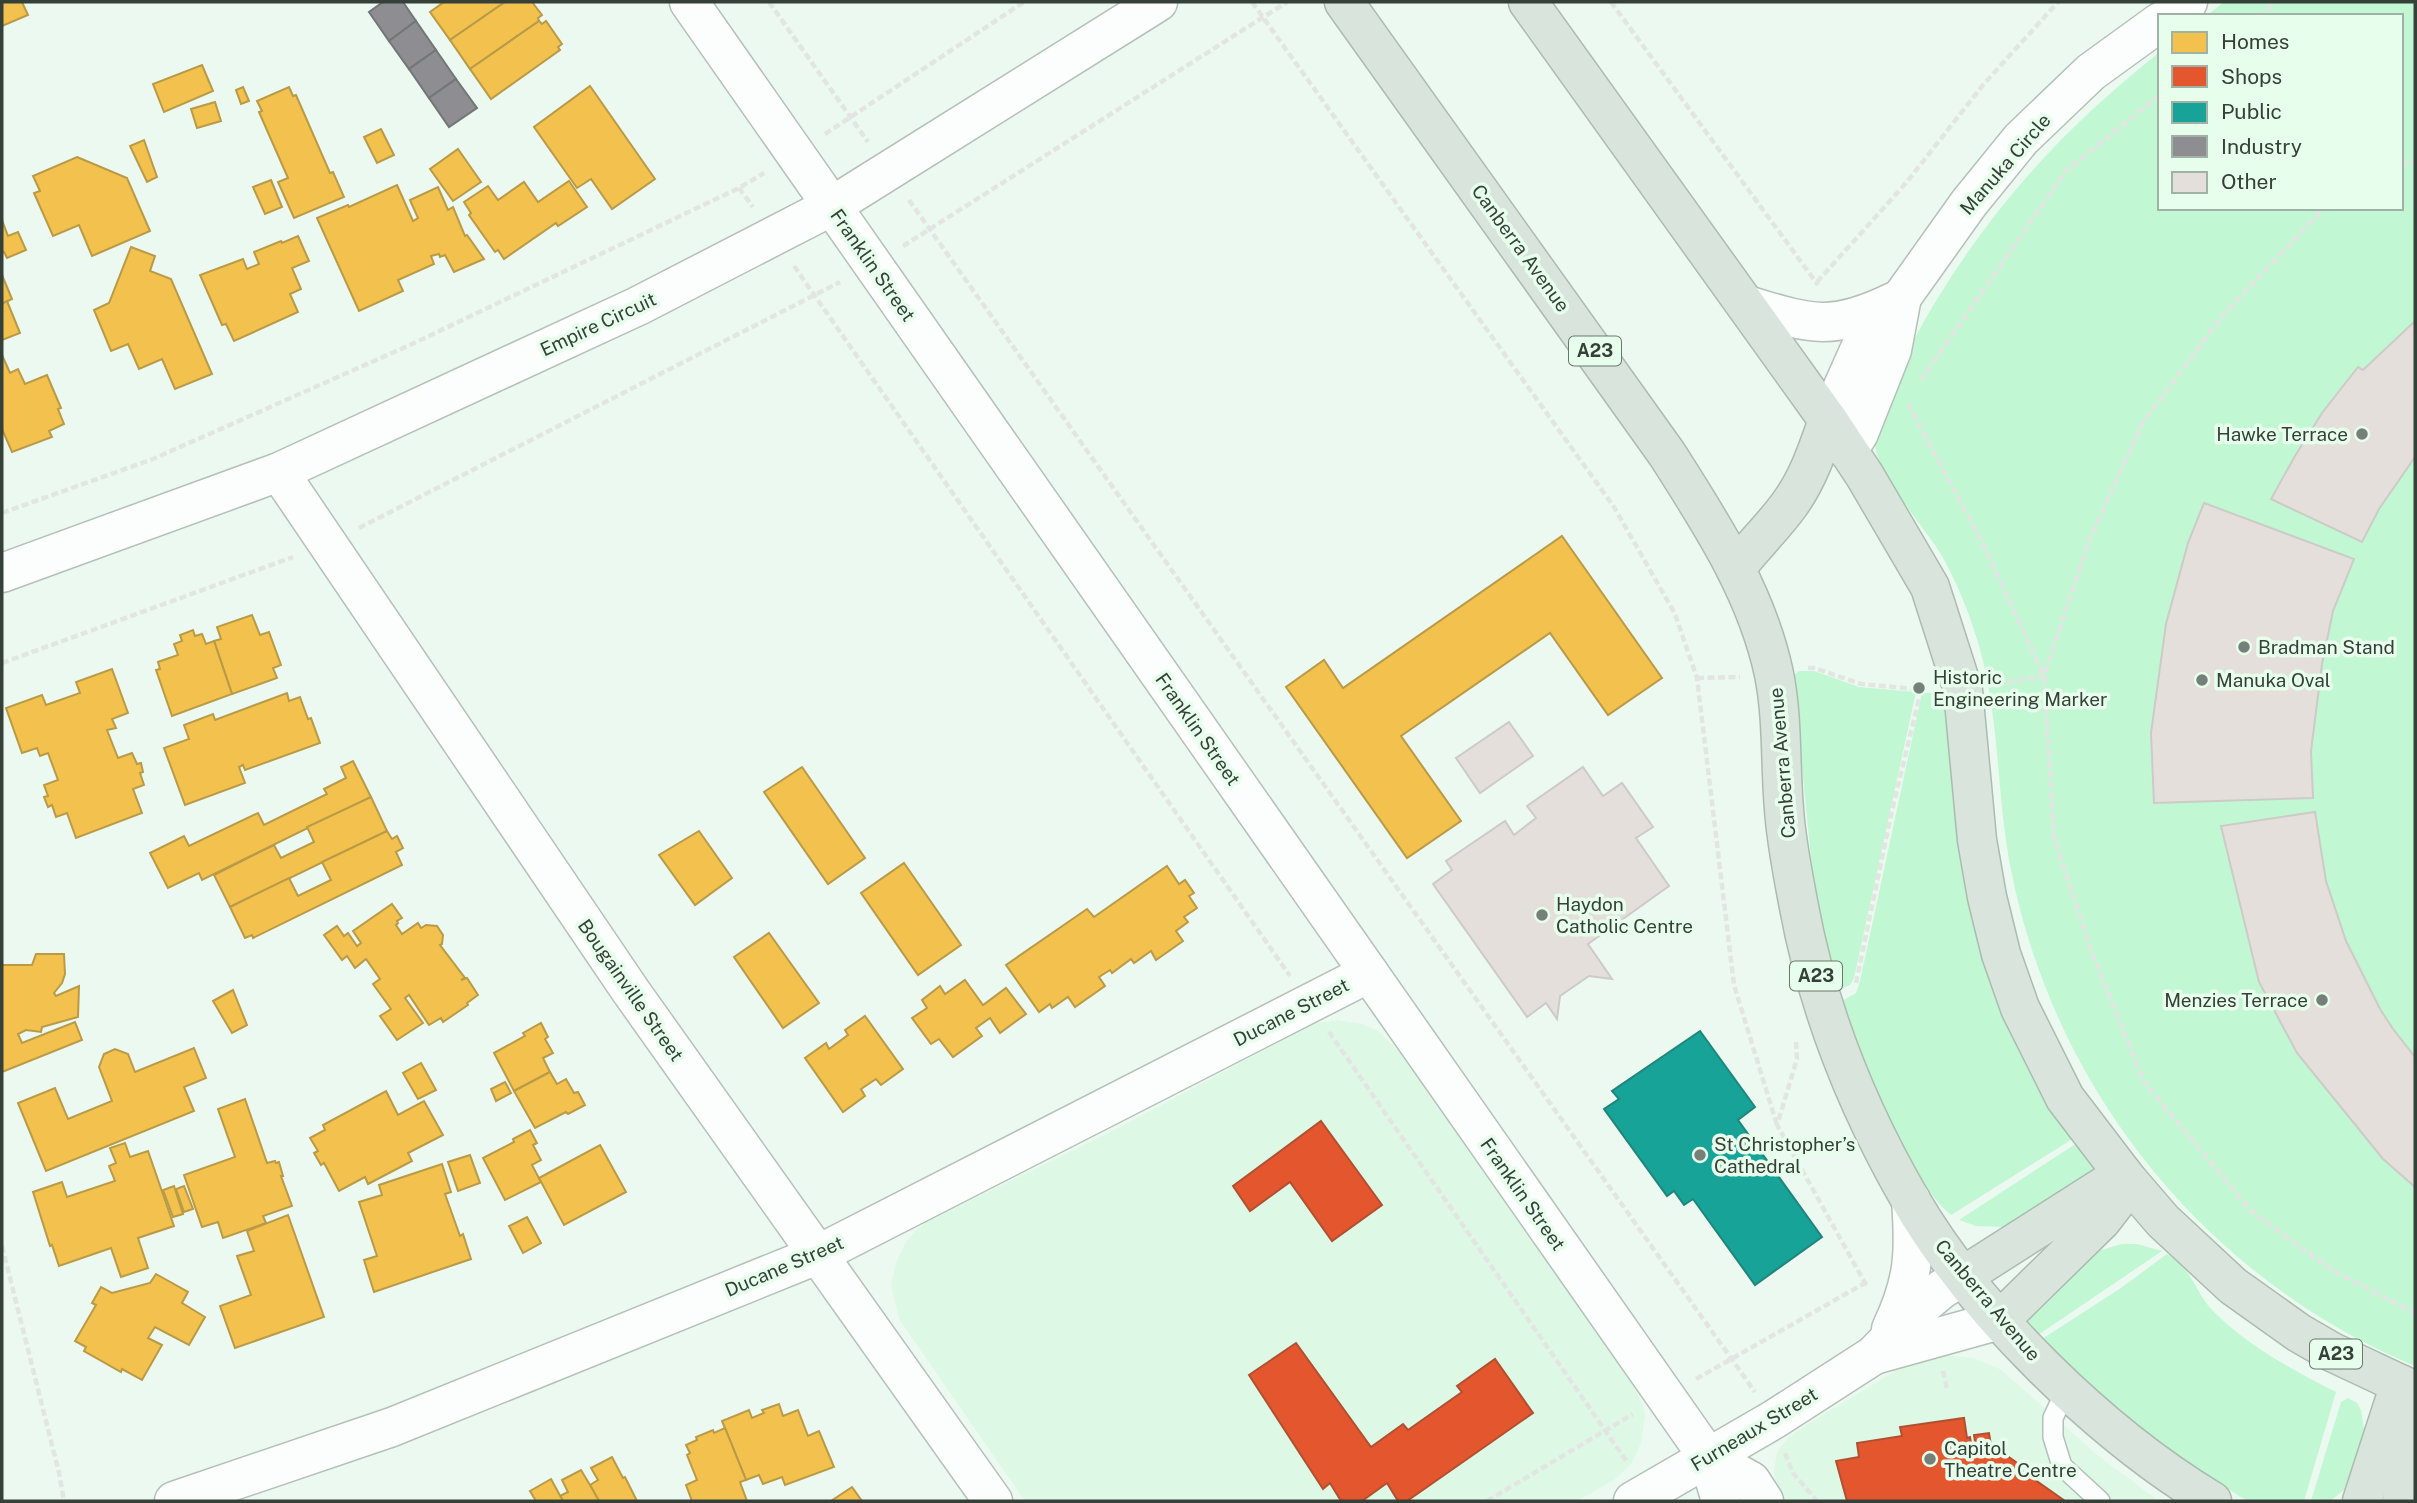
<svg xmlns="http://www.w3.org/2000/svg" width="2417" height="1503" viewBox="0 0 2417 1503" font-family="'Public Sans',sans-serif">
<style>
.built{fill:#def8e6}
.green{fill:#c1f7d2}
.homes{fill:#f2c14e;stroke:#b99a47;stroke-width:2}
.shops{fill:#e4572e;stroke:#b05031;stroke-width:2}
.public{fill:#17a398;stroke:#20857b;stroke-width:2}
.industry{fill:#8d8d92;stroke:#737677;stroke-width:2}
.building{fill:#e5dfdb;stroke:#cccbc7;stroke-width:2}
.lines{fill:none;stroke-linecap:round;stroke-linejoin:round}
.lane-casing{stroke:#b4c0b8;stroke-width:22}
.street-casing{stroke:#b4c0b8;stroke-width:41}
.secondary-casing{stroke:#b4c0b8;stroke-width:41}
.highway-casing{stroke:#acbbb0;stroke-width:41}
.path{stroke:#e2e5e2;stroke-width:4.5;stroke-dasharray:7 3.5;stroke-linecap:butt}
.lane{stroke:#fcfefd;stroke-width:19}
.street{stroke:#fcfefd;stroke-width:38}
.secondary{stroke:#fcfefd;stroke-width:38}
.highway{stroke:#d9e4dc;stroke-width:38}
.poi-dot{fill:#758178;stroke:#e7feed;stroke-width:2.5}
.labels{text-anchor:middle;stroke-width:7;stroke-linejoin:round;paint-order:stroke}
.shield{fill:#e7feed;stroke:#6a796e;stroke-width:2}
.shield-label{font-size:18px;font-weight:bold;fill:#354038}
.street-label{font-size:19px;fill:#354038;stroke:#e7feed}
.poi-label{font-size:19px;fill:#354038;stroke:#e7feed;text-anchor:start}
</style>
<rect width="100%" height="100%" fill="#ecf9f0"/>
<g class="built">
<polygon points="1337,1020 1362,1024 1378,1031 1403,1055 1630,1379 1642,1403 1645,1415 1641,1443 1632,1463 1614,1480 1577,1501 1025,1501 899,1319 891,1285 896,1263 906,1242 915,1231 927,1222 1120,1127 1289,1037 1314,1024"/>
<polygon points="1944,1355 1973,1358 2000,1369 2101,1458 2159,1501 1785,1501 1776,1486 1774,1469 1777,1453 1787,1439 1801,1428 1902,1367"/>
</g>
<g class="green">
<path d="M2224,2H2415V1366C2207,1279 2055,1092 2011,870C1995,790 2001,708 1974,630C1966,605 1955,579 1942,556C1926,529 1870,466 1875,438C1878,425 1884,412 1888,399C1903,355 1926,316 1951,277C2010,187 2075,119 2160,52V208H2401V16H2206Z"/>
<polygon points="1799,671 1814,671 1859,687 1916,692 1854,978 1850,985 1838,990 1824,936 1812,868 1793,676"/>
<path d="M1922,693H1939L1946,696L2074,1138L1951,1215C1931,1198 1920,1177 1908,1154C1881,1105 1861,1054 1842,1001L1856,993L1860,981Z"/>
<polygon points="2077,1143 2100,1173 2004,1227 1976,1226 1959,1220"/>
<polygon points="2122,1244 2137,1244 2162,1251 2038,1335 2022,1318 2094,1252"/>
<path d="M2167,1254C2196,1273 2194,1292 2214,1312C2248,1346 2294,1371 2336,1392L2304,1501H2249L2239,1496L2155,1440L2091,1388L2042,1339L2121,1288Z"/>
<polygon points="2348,1398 2357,1403 2361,1410 2365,1436 2350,1485 2330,1501 2311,1501 2341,1402"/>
</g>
<g class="homes">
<polygon points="2,2 22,2 28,15 2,26"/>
<polygon points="444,2 505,2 450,40 430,12"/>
<polygon points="505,2 532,2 542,15 538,18 539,21 470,69 450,40"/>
<polygon points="539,21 542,24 546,21 562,44 558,47 560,50 491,99 470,69"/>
<polygon points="202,65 213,91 164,112 153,84"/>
<polygon points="590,86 655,179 612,209 591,179 577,188 534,127"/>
<polygon points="243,87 249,101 241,104 236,90"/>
<polygon points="289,87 293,96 296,95 330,173 333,172 344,197 294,218 278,182 288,178 259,112 262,111 257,101"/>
<polygon points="215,102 221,121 197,128 191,109"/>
<polygon points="381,129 394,155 377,163 364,137"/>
<polygon points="144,140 157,177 147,182 130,146"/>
<polygon points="458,149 481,182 453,201 430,169"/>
<polygon points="77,157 127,178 150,231 92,256 79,225 53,236 34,193 40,191 33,176"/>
<polygon points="271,180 282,207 265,214 253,187"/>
<polygon points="569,181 587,207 558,226 556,223 504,259 498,250 495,252 469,215 471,213 464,202 488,186 498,200 524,182 538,202"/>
<polygon points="397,185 413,221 418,218 410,200 438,187 448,210 453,207 465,236 467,235 484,259 454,272 445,255 440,257 439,254 431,256 434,264 398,280 403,291 359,311 317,218 348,205 349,207"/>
<polygon points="2,220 8,236 18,232 26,250 7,258 4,252 2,253"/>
<polygon points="298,236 309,261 292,268 301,289 290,294 298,312 234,341 226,324 222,325 200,275 243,259 247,269 259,264 254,252 281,241 282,243"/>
<polygon points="131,247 155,256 150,271 171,279 212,374 175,389 162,359 139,369 128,344 111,351 94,310 109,303"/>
<polygon points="2,275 12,299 2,304"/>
<polygon points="7,301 20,333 2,340 2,304"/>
<polygon points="2,355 10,373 18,369 25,384 47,375 61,408 58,409 64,424 49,431 52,437 12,452 2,429"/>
<polygon points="1562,536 1662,678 1608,715 1550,633 1401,736 1461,821 1407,858 1286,687 1324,660 1343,688"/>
<polygon points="252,615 260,635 269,632 281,665 273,668 277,678 232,694 214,641 221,639 217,627"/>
<polygon points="193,630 195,636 202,634 206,644 214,641 232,694 172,716 156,670 160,669 158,662 178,655 174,644 182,641 180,635"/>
<polygon points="112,669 128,713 112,719 116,728 107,730 118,758 132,753 137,764 141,763 143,772 140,773 144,785 133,789 142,813 76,838 67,813 56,817 52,805 48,807 44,797 48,796 44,785 58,780 48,753 40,756 37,748 22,753 6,708 42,695 46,705 80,693 76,682"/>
<polygon points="287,693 289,701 300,697 308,719 311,718 320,743 245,770 243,765 239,767 245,783 185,805 164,748 189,739 184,725 213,714 215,720"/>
<polygon points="353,761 371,797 202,880 199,873 168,888 150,853 184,836 189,846 258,813 264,825 327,794 324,789 346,778 341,767"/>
<polygon points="802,767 865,858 828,884 764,792"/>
<polygon points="371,797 387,831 230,907 214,875 274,845 281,858 314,842 307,827"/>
<polygon points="387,831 392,839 397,836 403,848 396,852 402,865 253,938 252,935 245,938 230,907 289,878 298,896 331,880 322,862"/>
<polygon points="699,831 732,878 695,905 659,855"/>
<polygon points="904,863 961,945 918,975 861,893"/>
<polygon points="1167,866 1179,884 1185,880 1194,893 1189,896 1197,908 1184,917 1188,922 1176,931 1183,941 1156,960 1151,951 1134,963 1131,959 1112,973 1110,970 1099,977 1105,986 1075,1007 1068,997 1052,1008 1050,1004 1039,1012 1006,965 1087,909 1094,917"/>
<polygon points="392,904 402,918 397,921 398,923 396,925 402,934 418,923 421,928 426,925 437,926 443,935 442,944 440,945 465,978 461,980 467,978 478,995 467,1003 468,1005 443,1022 441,1018 429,1025 409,995 405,998 423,1023 397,1040 380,1016 391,1009 373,984 380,979 366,959 355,968 347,956 342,960 324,935 337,926 344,936 348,933 357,946 361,943 353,931"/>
<polygon points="769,933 819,1003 783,1028 734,957"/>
<polygon points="36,954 64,954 65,974 62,983 54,993 56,996 79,986 78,1017 42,1027 41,1032 26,1030 18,1034 22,1043 75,1022 82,1040 2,1072 2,965 32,965"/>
<polygon points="965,980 983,1005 1006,988 1026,1014 1000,1033 990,1018 976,1028 982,1036 953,1057 939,1039 931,1044 912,1018 927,1008 922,1000 940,986 945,994"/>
<polygon points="233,990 247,1025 232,1033 213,1001"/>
<polygon points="865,1016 903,1069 881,1085 876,1079 861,1089 865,1096 843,1112 805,1058 826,1043 829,1049 848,1035 845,1030"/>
<polygon points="541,1023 548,1037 545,1039 553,1053 543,1058 550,1072 514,1091 494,1053 525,1036 523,1033"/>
<polygon points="194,1048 206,1078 184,1087 194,1111 46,1171 18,1103 55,1088 68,1119 112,1101 99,1067 104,1054 115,1049 128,1054 135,1072"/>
<polygon points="421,1063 436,1090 418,1099 403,1073"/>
<polygon points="550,1072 557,1084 566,1079 574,1093 578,1092 585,1105 568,1114 566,1112 535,1128 514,1091"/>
<polygon points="505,1082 511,1093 496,1101 491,1089"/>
<polygon points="386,1091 398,1115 424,1101 443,1135 408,1153 412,1161 368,1184 365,1177 339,1191 324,1163 321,1165 314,1153 318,1151 310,1138 325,1130 323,1125"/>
<polygon points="245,1099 267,1163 275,1161 276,1163 279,1162 283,1176 281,1176 292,1206 263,1216 266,1223 223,1238 218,1222 202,1227 184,1175 235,1157 218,1109"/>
<polygon points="530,1130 537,1143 533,1145 541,1160 532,1165 541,1182 505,1200 483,1158 514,1142 513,1139"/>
<polygon points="125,1143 130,1157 148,1151 174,1226 138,1238 148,1268 121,1277 111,1248 59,1266 52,1245 50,1246 33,1192 62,1182 67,1197 115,1181 109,1166 116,1163 110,1148"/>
<polygon points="600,1145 626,1192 564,1225 539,1178"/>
<polygon points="470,1155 480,1183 458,1191 448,1162"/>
<polygon points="442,1164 451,1192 445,1194 460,1236 463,1234 471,1259 374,1292 364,1260 377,1256 359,1202 382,1195 379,1185"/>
<polygon points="174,1186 183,1214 173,1217 163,1190"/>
<polygon points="184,1186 193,1209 184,1212 176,1189"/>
<polygon points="288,1215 324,1317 235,1348 220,1306 251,1295 237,1256 254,1251 247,1231"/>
<polygon points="527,1217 541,1243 523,1253 509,1226"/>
<polygon points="156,1274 188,1292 182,1303 205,1317 189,1345 155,1327 148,1338 162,1345 142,1380 122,1369 121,1372 84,1351 86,1347 75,1341 96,1305 92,1303 101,1287 112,1293 150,1283"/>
<polygon points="779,1404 783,1416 798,1410 808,1436 819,1431 834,1467 785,1485 782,1477 763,1484 759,1475 746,1480 722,1421 749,1410 752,1418 764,1413 762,1410"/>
<polygon points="725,1428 746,1480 740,1482 747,1501 692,1501 686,1485 697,1480 687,1455 690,1453 686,1445 697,1440 696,1437 713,1430 714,1433"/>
<polygon points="612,1457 623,1478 625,1477 637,1501 599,1501 590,1485 598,1480 591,1468"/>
<polygon points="581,1470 590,1485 599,1501 563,1501 560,1496 568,1492 562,1480"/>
<polygon points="551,1479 563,1501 536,1501 530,1491"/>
<polygon points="852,1487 862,1501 831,1501"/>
</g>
<g class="shops">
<polygon points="1321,1121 1382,1205 1332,1241 1290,1182 1250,1211 1233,1186"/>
<polygon points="1296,1343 1371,1447 1403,1424 1408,1430 1462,1392 1457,1386 1495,1359 1533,1413 1407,1501 1398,1501 1387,1483 1362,1501 1341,1501 1330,1483 1323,1489 1249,1375"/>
<polygon points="1964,1418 1967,1438 1970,1437 1973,1455 1977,1454 1974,1435 1989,1433 1992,1451 1999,1450 2020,1465 2018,1468 2065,1501 1847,1501 1836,1461 1859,1457 1857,1443 1902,1436 1900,1427"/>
</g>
<polygon class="public" points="1700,1031 1755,1107 1738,1120 1822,1237 1755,1285 1693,1199 1684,1205 1674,1191 1667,1196 1604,1109 1619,1099 1612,1091"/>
<g class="industry">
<polygon points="383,2 403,2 416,21 389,41 369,12"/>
<polygon points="416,21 436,50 409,69 389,41"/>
<polygon points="436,50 456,79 429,98 409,69"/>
<polygon points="456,79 477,108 449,127 429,98"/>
</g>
<g class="building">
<polygon points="2415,321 2415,457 2379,509 2362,542 2271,499 2295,456 2322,413 2358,367 2363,370"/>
<polygon points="2204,503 2354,559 2333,611 2322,664 2311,751 2313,798 2154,803 2151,733 2166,624 2188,543"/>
<polygon points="1509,722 1533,756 1480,793 1456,758"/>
<polygon points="1583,767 1603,796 1622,783 1653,827 1636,838 1669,886 1588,944 1612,979 1589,976 1560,996 1557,1019 1546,1003 1527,1017 1433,884 1452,870 1446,861 1505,821 1514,835 1536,818 1527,806"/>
<polygon points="2315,812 2326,881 2346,941 2380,1009 2393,1029 2415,1057 2415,1187 2383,1159 2297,1053 2259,982 2221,826"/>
</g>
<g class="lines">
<defs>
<polyline id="lane" points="2067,1388 2053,1418 2053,1437 2062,1466 2100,1501"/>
<g id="street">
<polyline points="689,2 1708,1457 1721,1501"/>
<polyline points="279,472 630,990 993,1501"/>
<path d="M1891,1329C1914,1281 1915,1253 1911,1200"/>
<polyline points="1874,1355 2000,1320"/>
<polyline points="1708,1457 1751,1481 1764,1501"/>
<polyline points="174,1501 392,1427 817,1255 1369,973"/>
<polyline points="1633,1501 1773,1420 1874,1355 1917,1310 1942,1289 1963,1276"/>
</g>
<g id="secondary">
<polyline points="2169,16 2188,2"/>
<path d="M1747,305C1810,324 1831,332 1893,302"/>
<polyline points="1828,420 1866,335 1877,319 1902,297 1969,203 2021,139 2091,72 2160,22"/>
<polyline points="1848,451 1859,433 1892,350 1902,297"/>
<polyline points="2,573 279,472 638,306 832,206 1158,2"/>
</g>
<g id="highway">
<path d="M1344,2L1667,454C1711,523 1757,593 1774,674C1783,719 1780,764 1784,809C1786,841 1793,875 1799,907C1818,1009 1858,1109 1910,1199C1976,1313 2101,1434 2212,1501"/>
<polyline points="1528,2 1828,420 1865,476 1930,587 1963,690 1977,840 1987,897 2001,954 2020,1008 2065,1098 2126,1178 2163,1221 2233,1286 2299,1333 2332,1352 2415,1391"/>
<path d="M1736,568C1753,546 1773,527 1789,505C1808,479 1818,449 1828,420"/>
<polyline points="1963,1276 2123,1174"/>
<polyline points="2000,1320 2102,1220 2119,1198 2126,1178"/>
<polyline points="2362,1501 2400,1384"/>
<polyline points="2402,1501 2412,1450 2404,1386"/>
</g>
</defs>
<use href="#lane" class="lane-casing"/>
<use href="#street" class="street-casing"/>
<use href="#secondary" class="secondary-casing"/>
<use href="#highway" class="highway-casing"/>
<g class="path">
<polyline points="769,2 868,142"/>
<polyline points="1252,2 1614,507 1675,614 1697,678 1734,985 1777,1125"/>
<polyline points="1611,2 1818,285"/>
<polyline points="2259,16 2276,2"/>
<polyline points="825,134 1024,2"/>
<polyline points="2401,165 2415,161"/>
<polyline points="739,188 753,207"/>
<polyline points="909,200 1755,1392"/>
<polyline points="903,246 1287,2"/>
<polyline points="794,266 1290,976"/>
<polyline points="1817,282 1906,183 1983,85 2058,2"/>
<polyline points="1921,380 2066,171 2160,95"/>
<polyline points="1908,404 1984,546 2044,676 2054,837 2092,953 2144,1082 2251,1211 2332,1270 2415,1313"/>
<polyline points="2,513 153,459 410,345 739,188 764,173"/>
<polyline points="359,528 840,282"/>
<polyline points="2,663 293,557"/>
<polyline points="1808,668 1814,668 1861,684 1926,690"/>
<polyline points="1697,678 1740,677"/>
<polyline points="1997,684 2044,676 2089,541 2142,424 2223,315 2324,208"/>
<polyline points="1856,983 1891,815 1921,690"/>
<polyline points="1329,1032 1627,1462"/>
<polyline points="1796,1042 1797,1059 1777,1125 1865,1283 1870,1285"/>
<polyline points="2,1246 59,1473 64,1501"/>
<polyline points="1943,1371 1947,1389"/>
<polyline points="1696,1379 1865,1283"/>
<polyline points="1785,1453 1793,1473 1817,1501"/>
<polyline points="1487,1501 1633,1414"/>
</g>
<use href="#lane" class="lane"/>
<use href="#street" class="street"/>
<use href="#secondary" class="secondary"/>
<use href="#highway" class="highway"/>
</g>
<g class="poi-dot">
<circle cx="2362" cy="434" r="7"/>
<circle cx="2244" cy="647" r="7"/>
<circle cx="2202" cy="680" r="7"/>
<circle cx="1919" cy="688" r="7"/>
<circle cx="1542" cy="915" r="7"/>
<circle cx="2322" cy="1000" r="7"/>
<circle cx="1700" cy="1155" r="7"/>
<circle cx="1930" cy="1459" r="7"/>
</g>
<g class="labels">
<g class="shield">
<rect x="1569" y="336.5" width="52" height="29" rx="5"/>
<rect x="1790" y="961.5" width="52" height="29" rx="5"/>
<rect x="2310" y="1339.5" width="52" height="29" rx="5"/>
</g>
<g class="shield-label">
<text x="1595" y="357">A23</text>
<text x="1816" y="982">A23</text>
<text x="2336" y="1360">A23</text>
</g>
<g class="street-label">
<text transform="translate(2005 164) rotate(-49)" y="7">Manuka Circle</text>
<text transform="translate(1521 248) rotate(54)" y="7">Canberra Avenue</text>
<text transform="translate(873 265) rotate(55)" y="7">Franklin Street</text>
<text transform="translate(598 324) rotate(-25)" y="7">Empire Circuit</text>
<text transform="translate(1198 729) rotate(55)" y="7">Franklin Street</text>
<text transform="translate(1782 763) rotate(-95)" y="7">Canberra Avenue</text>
<text transform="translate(631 990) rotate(55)" y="7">Bougainville Street</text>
<text transform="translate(1291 1012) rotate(-27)" y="7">Ducane Street</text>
<text transform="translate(1523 1194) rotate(55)" y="7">Franklin Street</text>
<text transform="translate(784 1266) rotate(-23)" y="7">Ducane Street</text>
<text transform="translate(1988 1300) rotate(50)" y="7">Canberra Avenue</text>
<text transform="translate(1754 1429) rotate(-31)" y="7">Furneaux Street</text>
</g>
<g class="poi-label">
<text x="2348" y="441" text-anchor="end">Hawke Terrace</text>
<text x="2258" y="654">Bradman Stand</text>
<text x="1933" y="684">Historic<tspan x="1933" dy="22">Engineering Marker</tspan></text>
<text x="2216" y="687">Manuka Oval</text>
<text x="1556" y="911">Haydon<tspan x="1556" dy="22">Catholic Centre</tspan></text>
<text x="2308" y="1007" text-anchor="end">Menzies Terrace</text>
<text x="1714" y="1151">St Christopher’s<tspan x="1714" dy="22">Cathedral</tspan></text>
<text x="1944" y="1455">Capitol<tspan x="1944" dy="22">Theatre Centre</tspan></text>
</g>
</g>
<rect width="2417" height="1503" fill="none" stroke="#354038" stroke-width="7"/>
<rect x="2158" y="14" width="245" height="196" fill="#e7feed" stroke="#a0b2a5" stroke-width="2"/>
<rect x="2172" y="32" width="35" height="21" fill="#f2c14e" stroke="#a0b2a5" stroke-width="2"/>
<text x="2221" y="49" font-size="21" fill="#354038">Homes</text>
<rect x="2172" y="66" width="35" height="21" fill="#e4572e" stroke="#a0b2a5" stroke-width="2"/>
<text x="2221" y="84" font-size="21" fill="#354038">Shops</text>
<rect x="2172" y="102" width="35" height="21" fill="#17a398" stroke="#a0b2a5" stroke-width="2"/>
<text x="2221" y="119" font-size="21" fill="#354038">Public</text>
<rect x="2172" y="136" width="35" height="21" fill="#8d8d92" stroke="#a0b2a5" stroke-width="2"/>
<text x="2221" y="154" font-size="21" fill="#354038">Industry</text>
<rect x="2172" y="172" width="35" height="21" fill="#e5dfdb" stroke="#a0b2a5" stroke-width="2"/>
<text x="2221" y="189" font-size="21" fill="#354038">Other</text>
</svg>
